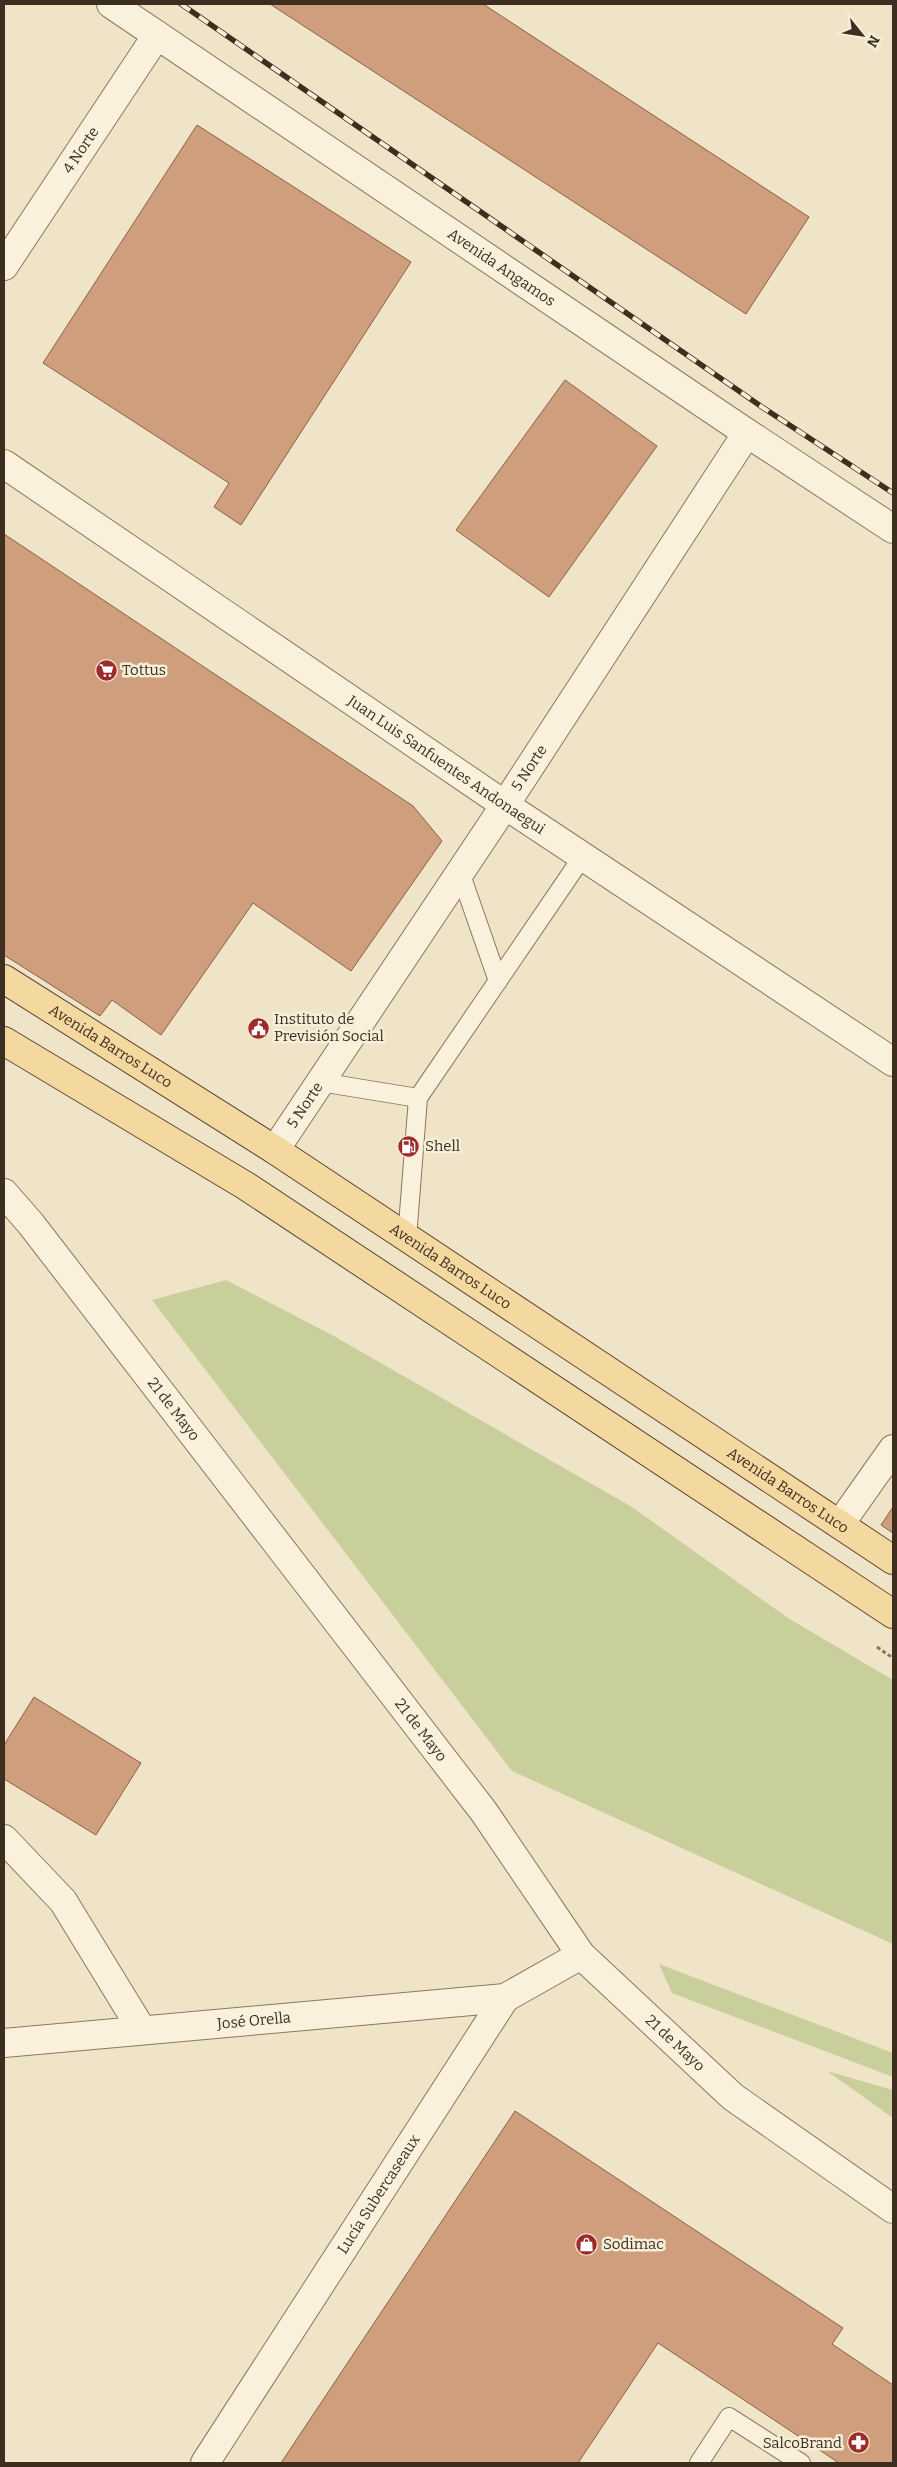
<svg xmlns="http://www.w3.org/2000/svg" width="897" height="2467" viewBox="0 0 897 2467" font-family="Bitter,serif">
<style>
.green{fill:#c9cf9b}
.building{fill:#cf9f7d;stroke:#8d5f41}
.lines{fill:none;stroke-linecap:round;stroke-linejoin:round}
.service-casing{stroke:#8d765c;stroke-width:20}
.minor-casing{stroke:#8d765c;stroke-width:30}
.tertiary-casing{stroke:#8d765c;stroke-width:30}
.primary-casing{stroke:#5b4430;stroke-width:30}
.path{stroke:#8d765c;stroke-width:3;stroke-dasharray:4 2.5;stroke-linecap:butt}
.service{stroke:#faf1dc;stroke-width:18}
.minor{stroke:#faf1dc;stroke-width:28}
.tertiary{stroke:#faf1dc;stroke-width:28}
.primary{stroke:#f3d9a0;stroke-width:28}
.rail-casing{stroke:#3d2e20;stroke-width:5.5}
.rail{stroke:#f7eed8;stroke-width:4;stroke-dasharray:11;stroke-linecap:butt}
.labels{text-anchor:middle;stroke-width:5;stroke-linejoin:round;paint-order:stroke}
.street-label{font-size:15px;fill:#3d2e20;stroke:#f7eed8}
.poi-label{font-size:15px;fill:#3d2e20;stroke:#f7eed8;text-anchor:start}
</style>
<rect width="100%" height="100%" fill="#f0e4c8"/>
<g class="green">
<polygon points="226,1280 332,1335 632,1507 788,1618 893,1680 893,1944 512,1771 152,1300"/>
<polygon points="659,1964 893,2053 893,2077 672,1993"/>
<polygon points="827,2071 893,2090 893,2118"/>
</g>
<g class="building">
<polygon points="270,4 483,4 809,217 746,314"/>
<polygon points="197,125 411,262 241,525 214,507 229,483 43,363"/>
<polygon points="565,380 657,446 549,597 456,530"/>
<polygon points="4,534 413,806 442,841 351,971 253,903 161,1035 112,1000 100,1016 4,955"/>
<polygon points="893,1507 893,1533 881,1525"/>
<polygon points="34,1697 141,1763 96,1835 4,1779 4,1745"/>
<polygon points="515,2111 843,2328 832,2344 893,2385 893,2463 839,2463 658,2343 578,2463 281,2463"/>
</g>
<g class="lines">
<defs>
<g id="service">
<polyline points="460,872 498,981"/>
<polyline points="320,1082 418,1098"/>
<polyline points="407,1238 418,1098 583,856"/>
<polyline points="699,2463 729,2417 801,2463"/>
</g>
<g id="minor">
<path id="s1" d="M4,266L157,35"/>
<path id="s2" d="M4,464L505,805L893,1062"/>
<path id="s3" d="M275,1150L505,805L747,433"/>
<polyline points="840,1524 893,1449"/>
<polyline points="4,1839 63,1901 142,2030"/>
<path id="s4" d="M4,2043L505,1998"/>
</g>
<g id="tertiary">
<path id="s5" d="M111,4L747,433L893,529"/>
<path id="s6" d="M4,1193L31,1224L484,1812L581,1955L733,2097L893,2209"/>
<path id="s7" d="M205,2463L505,1998L581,1955"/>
</g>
<g id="primary">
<path id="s8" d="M4,979L275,1150L893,1560"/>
<polyline points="4,1041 246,1186 893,1614"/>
</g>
</defs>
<use href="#service" class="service-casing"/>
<use href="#minor" class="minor-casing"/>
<use href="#tertiary" class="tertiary-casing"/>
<use href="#primary" class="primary-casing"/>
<polyline class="path" points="877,1647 893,1658"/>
<use href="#service" class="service"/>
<use href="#minor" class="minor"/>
<use href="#tertiary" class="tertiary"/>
<use href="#primary" class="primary"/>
<defs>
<polyline id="rail" points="181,4 762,407 893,493"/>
</defs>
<use href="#rail" class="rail-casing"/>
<use href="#rail" class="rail"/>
</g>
<defs>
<symbol id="supermarket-disc" viewBox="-11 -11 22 22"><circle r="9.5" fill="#9e2a2b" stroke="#f7eed8"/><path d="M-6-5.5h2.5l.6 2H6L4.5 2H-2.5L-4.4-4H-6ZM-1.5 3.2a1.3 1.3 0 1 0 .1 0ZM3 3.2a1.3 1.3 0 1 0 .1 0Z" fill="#fff"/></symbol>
<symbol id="civic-disc" viewBox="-11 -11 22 22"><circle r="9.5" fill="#9e2a2b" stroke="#f7eed8"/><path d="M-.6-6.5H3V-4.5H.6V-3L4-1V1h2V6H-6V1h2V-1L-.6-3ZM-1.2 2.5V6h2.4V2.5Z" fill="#fff"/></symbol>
<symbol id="fuel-disc" viewBox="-11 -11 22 22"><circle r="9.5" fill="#9e2a2b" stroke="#f7eed8"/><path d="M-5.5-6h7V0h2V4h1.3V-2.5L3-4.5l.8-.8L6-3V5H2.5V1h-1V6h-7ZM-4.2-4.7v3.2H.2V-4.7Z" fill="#fff"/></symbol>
<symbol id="shop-disc" viewBox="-11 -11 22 22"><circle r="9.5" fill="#9e2a2b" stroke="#f7eed8"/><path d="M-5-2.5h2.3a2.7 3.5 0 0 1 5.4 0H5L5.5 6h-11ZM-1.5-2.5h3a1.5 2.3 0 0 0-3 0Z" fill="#fff"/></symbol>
<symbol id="pharmacy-disc" viewBox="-11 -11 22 22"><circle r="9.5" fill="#9e2a2b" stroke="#f7eed8"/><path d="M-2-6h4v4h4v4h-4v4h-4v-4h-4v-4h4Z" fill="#fff"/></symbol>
</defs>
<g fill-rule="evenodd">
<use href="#supermarket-disc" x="94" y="658" width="25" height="25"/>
<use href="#civic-disc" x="246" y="1016" width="25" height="25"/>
<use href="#fuel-disc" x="396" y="1134" width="25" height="25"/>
<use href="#shop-disc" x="574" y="2232" width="25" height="25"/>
<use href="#pharmacy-disc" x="846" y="2430" width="25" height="25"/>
</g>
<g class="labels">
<g class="street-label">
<text dy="5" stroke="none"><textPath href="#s1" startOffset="139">4 Norte</textPath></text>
<text dy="5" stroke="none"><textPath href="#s5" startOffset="471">Avenida Angamos</textPath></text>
<text dy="5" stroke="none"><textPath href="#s2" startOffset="535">Juan Luis Sanfuentes Andonaegui</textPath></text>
<text dy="5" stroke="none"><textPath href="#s3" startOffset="459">5 Norte</textPath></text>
<text dy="5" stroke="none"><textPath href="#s8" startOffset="126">Avenida Barros Luco</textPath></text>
<text dy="5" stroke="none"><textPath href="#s3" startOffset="54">5 Norte</textPath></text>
<text dy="5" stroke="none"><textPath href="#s8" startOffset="531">Avenida Barros Luco</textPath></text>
<text dy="5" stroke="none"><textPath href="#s6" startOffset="275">21 de Mayo</textPath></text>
<text dy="5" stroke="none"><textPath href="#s8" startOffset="936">Avenida Barros Luco</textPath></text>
<text dy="5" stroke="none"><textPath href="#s6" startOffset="680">21 de Mayo</textPath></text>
<text dy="5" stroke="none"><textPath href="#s4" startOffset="251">José Orella</textPath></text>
<text dy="5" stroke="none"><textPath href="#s6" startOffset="1085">21 de Mayo</textPath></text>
<text dy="5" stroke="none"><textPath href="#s7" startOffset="320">Lucía Subercaseaux</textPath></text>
</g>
<g class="poi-label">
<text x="122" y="675">Tottus</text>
<text x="274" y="1024">Instituto de<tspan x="274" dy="17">Previsión Social</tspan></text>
<text x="425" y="1151">Shell</text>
<text x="603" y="2249">Sodimac</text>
<text x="842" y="2448" text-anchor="end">SalcoBrand</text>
</g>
</g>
<rect width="897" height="2467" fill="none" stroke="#3d2e20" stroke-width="10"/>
<g transform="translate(862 35) rotate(120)" stroke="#f7eed8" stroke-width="4" paint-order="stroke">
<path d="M0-4L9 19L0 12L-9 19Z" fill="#3d2e20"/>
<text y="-8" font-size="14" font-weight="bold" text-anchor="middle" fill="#3d2e20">N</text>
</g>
</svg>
